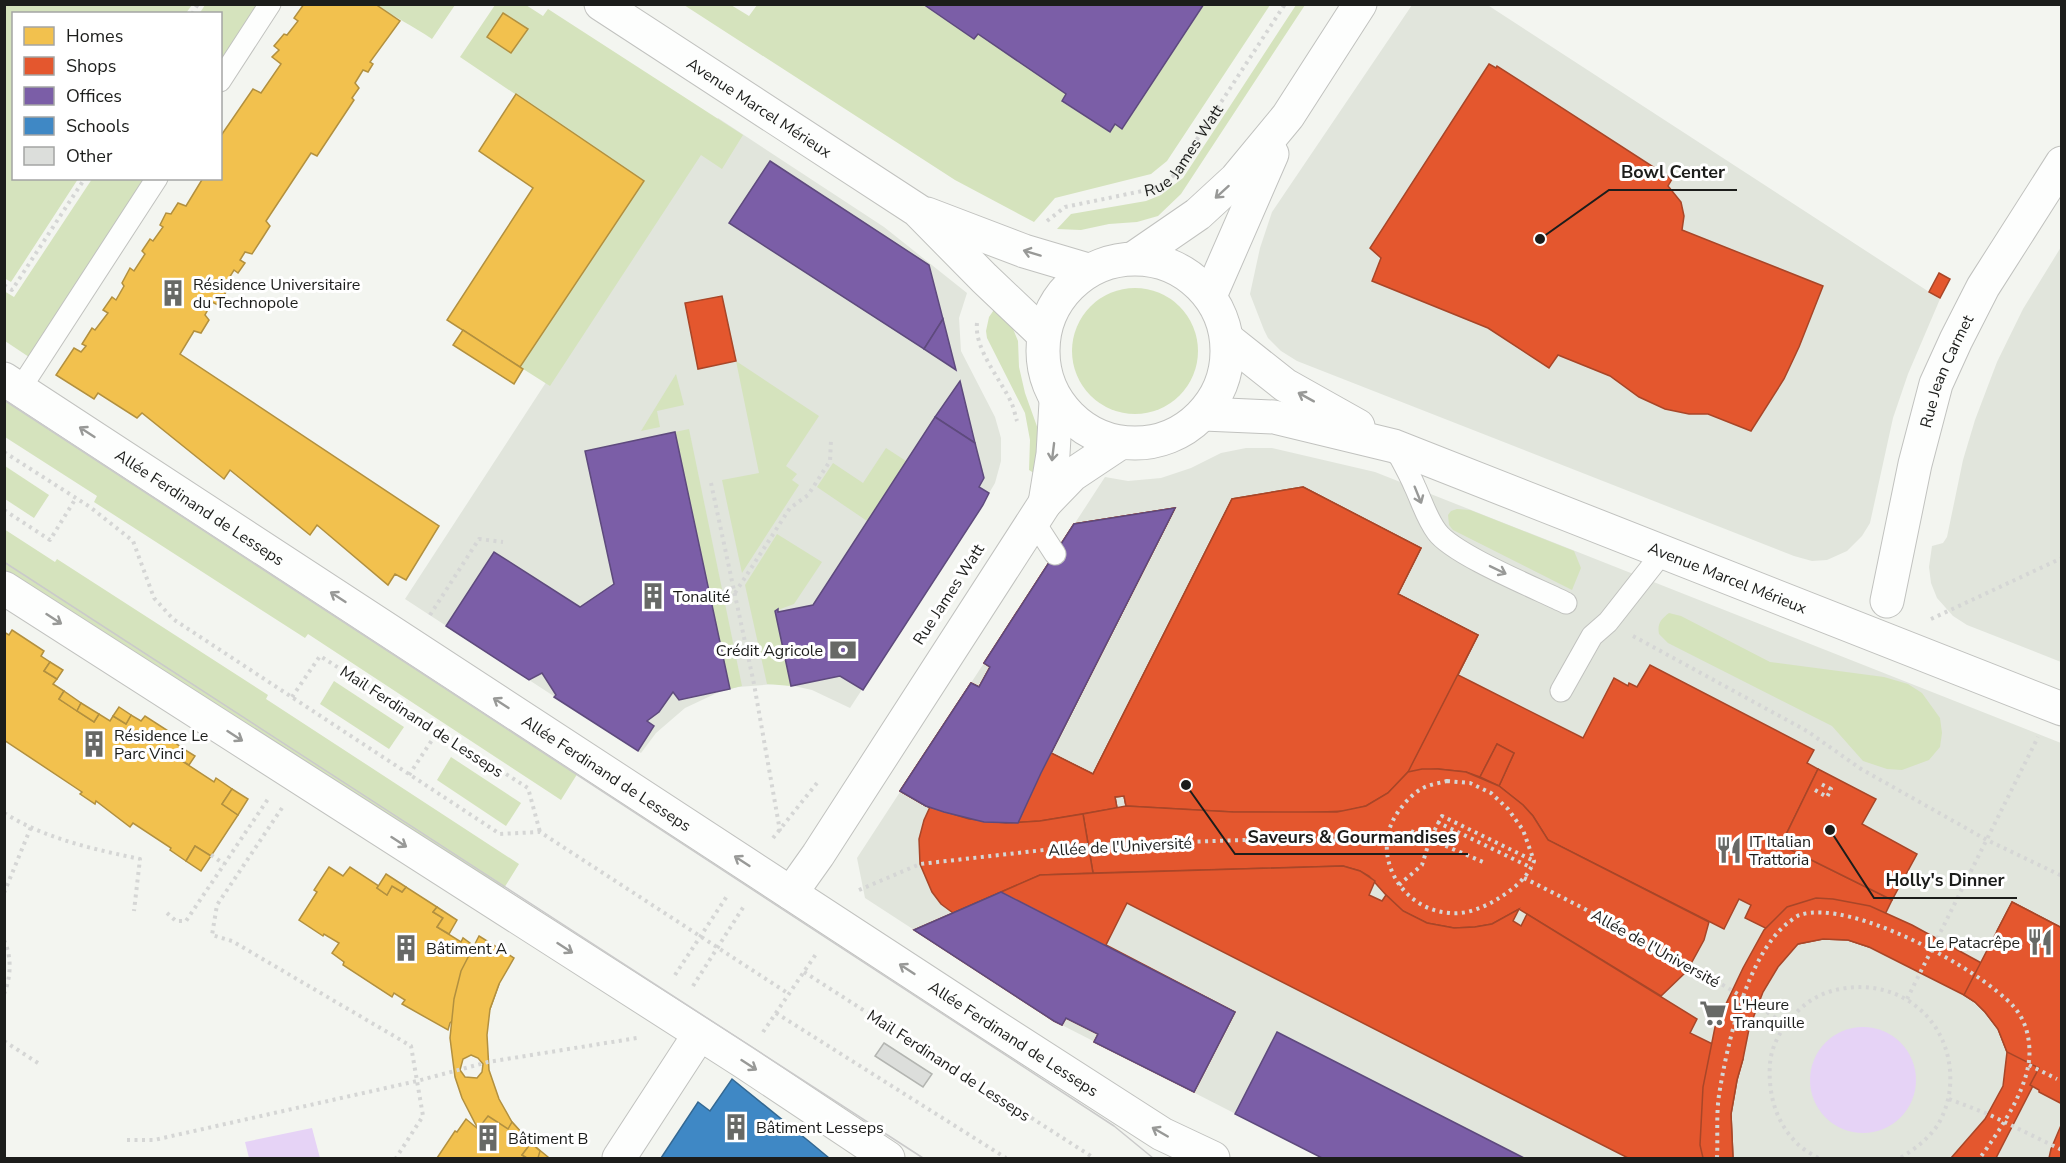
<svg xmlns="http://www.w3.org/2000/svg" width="2066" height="1163" viewBox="0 0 2066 1163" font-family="'Nunito Sans',sans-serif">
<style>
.built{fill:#e1e5dc}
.green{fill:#d5e3bd}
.water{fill:#e6d3f6}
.homes{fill:#f2c14e;stroke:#b2903f;stroke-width:1.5;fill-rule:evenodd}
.shops{fill:#e4572e;stroke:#a84628;stroke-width:1.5}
.offices{fill:#7b5ea7;stroke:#5e4a7d;stroke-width:1.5}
.schools{fill:#3f88c5;stroke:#346892;stroke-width:1.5}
.building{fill:#dcdedb;stroke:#b3b5b1;stroke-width:1.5}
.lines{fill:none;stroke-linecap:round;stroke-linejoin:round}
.lane-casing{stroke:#c1c2bf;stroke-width:23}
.street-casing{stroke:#c1c2bf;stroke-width:35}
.path{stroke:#d5d6d5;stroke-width:4;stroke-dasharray:3 4.5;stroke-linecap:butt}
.lane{stroke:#fdfefd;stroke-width:21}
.street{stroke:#fdfefd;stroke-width:33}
.tram{stroke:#cacaca;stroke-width:1.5}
.path-bridge{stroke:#d5d6d5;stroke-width:4;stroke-dasharray:3 4.5;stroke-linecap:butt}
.oneway{stroke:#989997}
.labels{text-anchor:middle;stroke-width:6;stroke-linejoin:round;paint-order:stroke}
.street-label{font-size:16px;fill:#1c1d1b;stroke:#fff}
.poi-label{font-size:16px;fill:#1c1d1b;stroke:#fff;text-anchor:start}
.leader{fill:none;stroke:#1c1d1b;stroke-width:2}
.callout-dot{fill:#1c1d1b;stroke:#fff;stroke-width:2}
.callout-label{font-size:18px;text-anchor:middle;font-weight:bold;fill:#1c1d1b;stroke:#fff;stroke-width:6;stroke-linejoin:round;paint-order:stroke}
</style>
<rect width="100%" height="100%" fill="#f3f5f0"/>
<g class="built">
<polygon points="1486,4 1940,299 1908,374 1893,418 1870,523 1862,536 1847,551 1827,560 1812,561 1794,556 1297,361 1281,351 1268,338 1264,330 1250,294 1260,248 1272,212 1412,5"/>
<polygon points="718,118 884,227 967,293 959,318 961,351 995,417 1001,438 1001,461 995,483 982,505 850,708 812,690 794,686 775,684 738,687 719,692 685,708 656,733 641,753 405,599"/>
<polygon points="2061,247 2061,662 1967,625 1953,616 1937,598 1931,583 1929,567 1932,546 1943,543 1947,537 1963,460 1975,420 1997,362 2023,309"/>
<polygon points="1246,448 1272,448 1375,472 2061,743 2061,1158 1322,1158 1054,1021 865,898 857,858 1105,477 1128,481 1161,478 1191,468 1221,453"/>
</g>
<g class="green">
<polygon points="4,5 192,5 186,13 14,14 14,178 78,179 11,282 4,278"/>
<polygon points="205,5 259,5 221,63 220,14 199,14"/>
<path d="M375,5H455L432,39C413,26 395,17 375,5Z"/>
<polygon points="495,5 526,5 543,16 548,9 743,135 722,169 701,155 550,386 520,367 644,181 460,57"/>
<polygon points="684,5 731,5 749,16 757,5 923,5 974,39 978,34 1066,94 1062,102 1110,131 1115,124 1123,128 1204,5 1270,5 1167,161 1151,174 1055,198 1034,222 955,180"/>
<polygon points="1296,5 1305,5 1181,194 1158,216 1137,222 1109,224 1081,230 1057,229 1071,214 1146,201 1161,195 1183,178"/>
<polygon points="92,179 145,179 29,357 5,341 4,291 14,297"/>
<circle cx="1135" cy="351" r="63"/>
<polygon points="998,304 1009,319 1018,341 1019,367 1025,393 1039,432 1037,475 1029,470 1030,440 1025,413 987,338 986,331 989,317"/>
<polygon points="736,361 819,416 786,466 797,474 792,480 799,485 742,573 722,480 759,473"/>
<polygon points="676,374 684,405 657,411 660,427 641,431"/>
<polygon points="4,391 581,768 561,800 308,634 305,638 94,502 97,496 5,437"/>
<polygon points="689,429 742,686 730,689 675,432"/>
<polygon points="886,448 906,461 867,521 817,487 833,463 863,483"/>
<polygon points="5,466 49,495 34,518 5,499"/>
<polygon points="1457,509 1470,510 1574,551 1581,568 1572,590 1453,530 1449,525 1448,515 1451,511"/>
<polygon points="4,529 55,562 57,559 268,695 266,699 519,864 501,893 5,572"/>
<polygon points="777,534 822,562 794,604 775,611 791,686 767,684 745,585"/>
<path d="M1669,613L1681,616L1770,662L1884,677L1908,684L1922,693L1940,718L1942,733L1940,747L1929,760L1902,770L1887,769L1863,761L1832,726L1668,643L1659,634C1657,624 1661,619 1669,613Z"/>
<polygon points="334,681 404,727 389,749 320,704"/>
<polygon points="451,757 521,803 506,826 437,780"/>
</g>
<g class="water">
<circle cx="1863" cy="1080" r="53"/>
<polygon points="312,1128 320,1158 249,1158 245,1142"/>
</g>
<g class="homes">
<polygon points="304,4 375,4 400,21 370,62 373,64 368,72 363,70 355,83 359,88 352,98 354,100 317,156 311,153 266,221 270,226 263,237 252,254 245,252 240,260 245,263 238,273 234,270 224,286 228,289 218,305 212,302 205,315 209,320 201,333 194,331 180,354 439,526 406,580 395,574 388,585 317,525 310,535 230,470 224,479 142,413 137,418 98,393 94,399 56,375 74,348 81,352 86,346 82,344 92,328 95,330 108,313 103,310 112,297 116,300 124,286 122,283 130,268 134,271 145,254 142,251 150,239 153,241 163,227 160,225 166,213 171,214 178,203 186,206 203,178 220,178 220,137 253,89 261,93 281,64 272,57 279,50 274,46 284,34 287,35 298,21 294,18"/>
<polygon points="503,13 528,29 511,53 487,37"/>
<polygon points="516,94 644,181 520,367 447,320 533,188 479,151"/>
<polygon points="463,330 523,369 514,384 453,345"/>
<polygon points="12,630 44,651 41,656 50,662 44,671 57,679 53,684 64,691 59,699 94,722 99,714 110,721 113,716 126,724 131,715 141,721 145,716 176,736 173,741 182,748 176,757 214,782 216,778 232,789 222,804 238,815 211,856 195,846 186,861 170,850 171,848 133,823 130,827 96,801 95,804 80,794 82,792 4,740 4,632 9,635"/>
<polygon points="50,662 63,670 57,679 44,671"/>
<polygon points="64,691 81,703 77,711 59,699"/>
<polygon points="81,703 99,714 94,722 77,711"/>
<polygon points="119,707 131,715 126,724 113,716"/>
<polygon points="182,748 195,756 189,765 176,757"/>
<polygon points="232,789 248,799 238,815 222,804"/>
<polygon points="195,846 211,856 201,871 186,861"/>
<polygon points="329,867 343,876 350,867 379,886 377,888 387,895 392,886 402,892 406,887 437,907 433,912 443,918 437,927 461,942 463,938 493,960 483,975 499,984 490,1009 481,1004 469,1024 457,1017 450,1023 448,1030 402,1004 405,1000 394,993 392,997 343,965 344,962 332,953 339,943 324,934 323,936 299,920 317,892 314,890"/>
<polygon points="386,874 406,887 402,892 392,886 387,895 377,888"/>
<polygon points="437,907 457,920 449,934 437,927 443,918 433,912"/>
<path d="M479,936L514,958L499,984L490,1009L487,1035L489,1070L499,1099L512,1122L531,1143L548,1157L547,1158H502L478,1129L462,1098L455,1077L450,1038L454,999L461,971ZM471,1055L478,1058L483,1064L482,1072L477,1078L465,1077L460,1070L463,1059Z"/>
<polygon points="488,1116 508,1129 512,1122 531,1143 522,1155 527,1158 437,1158 455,1131 457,1132 466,1119 478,1129"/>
<polygon points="531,1143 540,1151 538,1158 527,1158 522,1155"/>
</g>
<g class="shops">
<polygon points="1489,64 1496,68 1497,66 1672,179 1668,186 1681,202 1684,216 1682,230 1823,286 1799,347 1784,379 1751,431 1708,414 1689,414 1665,409 1639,397 1610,376 1558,355 1549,368 1488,328 1372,281 1381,258 1370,248"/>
<polygon points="1939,273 1950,279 1940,298 1929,292"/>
<polygon points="722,296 736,361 698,369 685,303"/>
<polygon points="1303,487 1421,548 1398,594 1478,635 1458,675 1472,682 1583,738 1614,678 1628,686 1629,683 1637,687 1650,665 1814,750 1807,763 1818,769 1781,845 1892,900 1869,947 1848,940 1823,939 1798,944 1745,918 1751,905 1739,899 1724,929 1548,840 1533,816 1523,805 1499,786 1514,753 1497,744 1480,777 1466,772 1438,769 1408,772 1388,793 1366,806 1337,812 1233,812 1126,806 1124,796 1115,797 1117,808 1040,821 1006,823 969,819 944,812 926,806 900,791 971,683 979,687 990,667 984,663 1074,524 1175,508 1051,753 1093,774 1232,499"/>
<polygon points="1303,487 1421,548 1398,594 1478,635 1408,772 1388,793 1366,806 1346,811 1296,813 1233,812 1126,806 1124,796 1115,797 1117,808 1040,821 1006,823 969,819 944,812 926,806 900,791 971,683 979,687 990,667 984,663 1074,524 1175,508 1051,753 1093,774 1232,499"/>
<polygon points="1497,744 1514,753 1499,786 1480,777"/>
<polygon points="1422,769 1438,769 1466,772 1499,786 1523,805 1533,816 1548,840 1709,922 1704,940 1687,971 1661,996 1519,909 1492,924 1475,927 1454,928 1427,923 1403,911 1386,895 1369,876 1360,871 1343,866 1093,873 1083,814 1126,806 1233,812 1337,812 1366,806 1388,793 1408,772"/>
<polygon points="1818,769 1876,799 1862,824 1917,854 1892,900 1781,845"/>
<polygon points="930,807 969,819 1006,823 1040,821 1083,814 1093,873 1040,875 953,913 941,904 932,892 920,864 919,839 924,820"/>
<polygon points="1343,866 1360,871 1375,881 1369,895 1382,901 1386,895 1403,911 1427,923 1454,928 1475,927 1492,924 1519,909 1513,921 1521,926 1527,914 1697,1019 1690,1033 1743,1059 1737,1080 1731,1114 1733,1158 1628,1158 1127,903 1106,945 1235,1012 1194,1092 1094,1042 1098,1034 1066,1018 1062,1025 1054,1021 914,930 1040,875"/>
<polygon points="1816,898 1833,899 1870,906 1912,925 1985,965 2018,989 2029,1003 2041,1027 2038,1076 1996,1158 1951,1158 1985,1119 2003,1086 2007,1052 1998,1029 1985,1012 1975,1002 1964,995 1869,947 1848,940 1823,939 1798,944 1778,967 1763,992 1749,1029 1743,1059 1737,1080 1731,1114 1733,1158 1703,1158 1700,1145 1703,1087 1715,1027 1743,968 1764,930 1787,907"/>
<polygon points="2012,902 2062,928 2062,988 2030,971 2039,953 1997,931"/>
<polygon points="2012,902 2062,928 2062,1104 2039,1092 2039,1090 2030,1085 2039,1068 2007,1052 1998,1029 1985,1012 1975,1002 1964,995"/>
<polygon points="2062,1123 2062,1158 2049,1158 2051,1149"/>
</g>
<g class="offices">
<polygon points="923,4 1204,4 1122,129 1115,124 1110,132 1062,101 1066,94 978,34 974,39"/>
<polygon points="770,161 929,265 943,319 924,349 729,223"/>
<polygon points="943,319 956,370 924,349"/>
<polygon points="960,381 975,443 935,417"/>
<polygon points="935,417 975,443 984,478 979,487 989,493 983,505 863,690 840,676 791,686 775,611 778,609 778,612 813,605"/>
<polygon points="675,432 730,689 679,700 673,692 659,712 647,721 654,726 638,751 554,697 556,695 542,673 529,680 446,626 494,552 580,607 614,584 585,451"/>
<polygon points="1175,508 1041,773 1018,823 984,822 944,812 926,806 900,791 971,683 979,687 990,667 984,663 1074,524"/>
<polygon points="1001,892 1235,1012 1194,1092 1094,1042 1098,1034 1066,1018 1062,1025 1054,1021 914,930"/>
<polygon points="1277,1032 1524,1158 1322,1158 1235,1114"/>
</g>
<polygon class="schools" points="732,1079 811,1143 829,1158 661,1158 698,1102 710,1111"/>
<polygon class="building" points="884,1043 932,1074 923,1087 875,1056"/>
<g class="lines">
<defs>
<g id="lane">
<polyline points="220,81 270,4"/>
<polyline points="20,389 157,178"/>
<path d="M1394,446C1401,459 1409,473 1415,487C1422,502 1427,519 1437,532C1454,555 1538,589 1566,603"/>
<polyline points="1033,520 1055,554"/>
<polyline points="1561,691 1592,636 1608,622 1663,552"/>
</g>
<g id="street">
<path id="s2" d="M601,4L917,210L984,278L1043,334"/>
<polyline points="927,214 1024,251 1088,270"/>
<polyline points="1134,258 1198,214 1236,179 1288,116 1360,4"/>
<circle cx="1135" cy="351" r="92"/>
<polyline points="1210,296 1272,154"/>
<polyline points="1227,339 1285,385 1358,426"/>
<path id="s3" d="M4,379L991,1024L1162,1134L1213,1158"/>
<path id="s4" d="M1204,414L1274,417L1394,446L2062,709"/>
<polyline points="1045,503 1053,454 1056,402"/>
<polyline points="4,588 744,1062 888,1158"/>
<path id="s5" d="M1887,601L1915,464L1936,384L1956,340L1983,287L2062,163"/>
<polyline points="791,893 818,855 1045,503 1072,475 1120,443"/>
<polyline points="619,1158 699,1035"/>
</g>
</defs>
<use href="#lane" class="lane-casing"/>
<use href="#street" class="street-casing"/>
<g class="path">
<polyline points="192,14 198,4"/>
<path id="s1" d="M1047,221L1065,207L1152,189L1163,184L1173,176L1285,4"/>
<polyline points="4,285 12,290 85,178"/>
<path d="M977,323C974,349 1001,380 1011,402C1014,408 1015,415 1017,421"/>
<polyline points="4,452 90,507 133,541 154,598 173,619 500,834 540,832 789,994"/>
<polyline points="711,483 754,684 780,831"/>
<polyline points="4,510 50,540 76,498"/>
<polyline points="735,593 790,508 808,495 830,461 831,440"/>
<polyline points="430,615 479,539 503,542"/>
<polyline points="1931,619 2062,558"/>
<polyline points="1633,636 1807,731 1861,769 1987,840 2062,876"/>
<polyline points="292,697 320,656 528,788 540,832"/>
<polyline points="409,775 438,731"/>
<path d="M1447,781L1470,783L1491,793L1508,809L1523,830L1534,861C1528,878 1511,891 1496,900C1482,908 1465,915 1449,913C1400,909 1369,853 1398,812C1405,802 1414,792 1425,787C1432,784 1440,783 1447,781Z"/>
<polyline points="1815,790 1827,797 1831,789 1821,784"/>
<polyline points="282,808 217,905 212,935 232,941 411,1046 423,1116 396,1158"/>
<path d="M4,813C46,839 93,849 140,859L134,911"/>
<polyline points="1437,822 1532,868"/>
<polyline points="1411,831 1483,862"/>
<polyline points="773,838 817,783"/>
<polyline points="211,855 224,864"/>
<path d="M1524,878C1613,923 1702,969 1785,1024"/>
<polyline points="1399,885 1422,865 1430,839 1442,816 1534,861"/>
<polyline points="859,890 920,864 1088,845 1277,839 1387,842"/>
<polyline points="4,893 31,827"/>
<polyline points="167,913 176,921 186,921 268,799"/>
<path d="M4,940C12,957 11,977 4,994"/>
<polyline points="804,972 1094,1158"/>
<polyline points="675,975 727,896"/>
<polyline points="693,986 744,906"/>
<polyline points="1907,999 2038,737"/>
<polyline points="776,1013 1006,1158"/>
<polyline points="763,1032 816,954"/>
<polyline points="4,1041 41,1065"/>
<polyline points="2029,1065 2057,1079"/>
<polyline points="1949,1099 1988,1114 2062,1150"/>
<polyline points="127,1140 154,1140 417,1081 488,1062 637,1038"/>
<path d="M1818,1158C1810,1153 1799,1147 1793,1139C1774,1118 1768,1090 1770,1063C1772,1043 1783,1026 1797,1012C1808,1000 1824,992 1840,989C1903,977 1955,1024 1950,1087C1949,1100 1944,1115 1937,1126C1927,1140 1915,1149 1900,1158"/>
</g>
<use href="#lane" class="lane"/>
<use href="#street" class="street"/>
<g class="tram">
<polyline points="4,400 1114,1126 1153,1158"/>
<polyline points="4,562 923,1158"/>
</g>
<path class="path-bridge" d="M1717,1158C1718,1138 1716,1116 1719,1095C1727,1045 1747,954 1789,922C1792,920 1796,916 1800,915C1851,898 1980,969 2014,1007C2023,1017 2028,1031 2029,1044C2034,1082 2001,1128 1980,1158"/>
</g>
<defs><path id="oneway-shaft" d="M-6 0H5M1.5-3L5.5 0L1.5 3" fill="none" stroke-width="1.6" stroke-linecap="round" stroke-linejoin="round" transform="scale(1.5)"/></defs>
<g class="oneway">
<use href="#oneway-shaft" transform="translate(1222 192) rotate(138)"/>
<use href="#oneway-shaft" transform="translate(1032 253) rotate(-163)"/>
<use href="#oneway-shaft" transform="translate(1306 397) rotate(-151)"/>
<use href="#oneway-shaft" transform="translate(87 432) rotate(-147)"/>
<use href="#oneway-shaft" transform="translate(1053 452) rotate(97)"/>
<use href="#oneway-shaft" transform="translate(1418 495) rotate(68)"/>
<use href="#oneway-shaft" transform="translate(1498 570) rotate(26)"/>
<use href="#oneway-shaft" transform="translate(338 597) rotate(-147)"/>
<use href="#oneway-shaft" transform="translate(54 619) rotate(33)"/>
<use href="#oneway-shaft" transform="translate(501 703) rotate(-147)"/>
<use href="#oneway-shaft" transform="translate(235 736) rotate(33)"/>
<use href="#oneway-shaft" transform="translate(399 842) rotate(33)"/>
<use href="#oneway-shaft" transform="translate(742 861) rotate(-147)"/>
<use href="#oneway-shaft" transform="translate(565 948) rotate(33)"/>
<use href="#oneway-shaft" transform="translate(907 969) rotate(-147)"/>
<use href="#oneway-shaft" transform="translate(749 1065) rotate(33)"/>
<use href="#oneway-shaft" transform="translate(1160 1132) rotate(-150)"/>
</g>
<defs>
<symbol id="building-bare" viewBox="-9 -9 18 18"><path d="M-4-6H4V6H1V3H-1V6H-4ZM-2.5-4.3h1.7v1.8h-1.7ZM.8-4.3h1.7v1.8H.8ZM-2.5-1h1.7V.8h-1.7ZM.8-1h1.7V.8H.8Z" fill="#676966" stroke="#fff" stroke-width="2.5" paint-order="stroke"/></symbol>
<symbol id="bank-bare" viewBox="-9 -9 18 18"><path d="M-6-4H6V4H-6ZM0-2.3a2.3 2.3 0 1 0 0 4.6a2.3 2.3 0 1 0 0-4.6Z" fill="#676966" stroke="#fff" stroke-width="2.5" paint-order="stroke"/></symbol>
<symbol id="restaurant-bare" viewBox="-9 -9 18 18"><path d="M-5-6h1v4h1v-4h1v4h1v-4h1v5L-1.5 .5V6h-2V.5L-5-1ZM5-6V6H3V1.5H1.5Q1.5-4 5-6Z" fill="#676966" stroke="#fff" stroke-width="2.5" paint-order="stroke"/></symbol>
<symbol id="supermarket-bare" viewBox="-9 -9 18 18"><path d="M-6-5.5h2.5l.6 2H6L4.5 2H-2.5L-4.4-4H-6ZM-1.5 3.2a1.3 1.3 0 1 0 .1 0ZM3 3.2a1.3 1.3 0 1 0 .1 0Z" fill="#676966" stroke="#fff" stroke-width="2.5" paint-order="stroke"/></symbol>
</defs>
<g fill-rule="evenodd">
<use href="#building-bare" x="154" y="274" width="38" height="38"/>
<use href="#building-bare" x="634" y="577" width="38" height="38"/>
<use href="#bank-bare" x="824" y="631" width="38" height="38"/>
<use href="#building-bare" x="75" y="725" width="38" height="38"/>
<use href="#restaurant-bare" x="1710" y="831" width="38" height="38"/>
<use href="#restaurant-bare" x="2021" y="923" width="38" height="38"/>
<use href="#building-bare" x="387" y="929" width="38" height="38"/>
<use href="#supermarket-bare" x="1694" y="994" width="38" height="38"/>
<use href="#building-bare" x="717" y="1108" width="38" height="38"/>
<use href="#building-bare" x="469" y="1119" width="38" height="38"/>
</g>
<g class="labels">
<g class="street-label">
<text dy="6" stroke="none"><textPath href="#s2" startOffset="189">Avenue Marcel Mérieux</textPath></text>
<text dy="6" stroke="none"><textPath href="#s1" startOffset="162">Rue James Watt</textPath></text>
<text dy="6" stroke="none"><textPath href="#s5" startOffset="238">Rue Jean Carmet</textPath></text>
<text dy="6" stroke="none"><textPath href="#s3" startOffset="234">Allée Ferdinand de Lesseps</textPath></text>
<text dy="6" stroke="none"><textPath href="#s4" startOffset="552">Avenue Marcel Mérieux</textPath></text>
<text transform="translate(948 594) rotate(-57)" y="6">Rue James Watt</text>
<text transform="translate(422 721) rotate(33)" y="6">Mail Ferdinand de Lesseps</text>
<text dy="6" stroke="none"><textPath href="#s3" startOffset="720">Allée Ferdinand de Lesseps</textPath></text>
<text transform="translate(1120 846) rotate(-3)" y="6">Allée de l'Université</text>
<text transform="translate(1656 948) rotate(29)" y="6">Allée de l'Université</text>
<text dy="6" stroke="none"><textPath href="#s3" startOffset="1206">Allée Ferdinand de Lesseps</textPath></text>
<text transform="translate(949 1065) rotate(33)" y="6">Mail Ferdinand de Lesseps</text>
</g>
<g class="poi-label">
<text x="193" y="290">Résidence Universitaire<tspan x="193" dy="18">du Technopole</tspan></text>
<text x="673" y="602">Tonalité</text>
<text x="823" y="656" text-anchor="end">Crédit Agricole</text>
<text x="114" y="741">Résidence Le<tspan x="114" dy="18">Parc Vinci</tspan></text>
<text x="1749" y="847">IT Italian<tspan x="1749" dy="18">Trattoria</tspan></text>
<text x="2020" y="948" text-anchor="end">Le Patacrêpe</text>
<text x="426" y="954">Bâtiment A</text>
<text x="1733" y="1010">L'Heure<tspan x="1733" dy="18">Tranquille</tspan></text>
<text x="756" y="1133">Bâtiment Lesseps</text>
<text x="508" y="1144">Bâtiment B</text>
</g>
</g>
<path class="leader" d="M1540 239L1609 190H1737M1186 785L1235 854H1468M1830 830L1874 898H2017"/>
<g class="callout-dot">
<circle cx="1540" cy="239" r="6"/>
<circle cx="1186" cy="785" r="6"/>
<circle cx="1830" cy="830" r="6"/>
</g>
<g class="callout-label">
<text x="1673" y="178">Bowl Center</text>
<text x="1352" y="843">Saveurs &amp; Gourmandises</text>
<text x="1945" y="886">Holly's Dinner</text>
</g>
<rect width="2066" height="1163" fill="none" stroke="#1c1d1b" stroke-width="12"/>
<rect x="12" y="12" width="210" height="168" fill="#ffffff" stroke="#a4a5a4" stroke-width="1.5"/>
<rect x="24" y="27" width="30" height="18" fill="#f2c14e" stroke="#a4a5a4" stroke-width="1.5"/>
<text x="66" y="42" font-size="18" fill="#1c1d1b">Homes</text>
<rect x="24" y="57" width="30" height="18" fill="#e4572e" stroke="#a4a5a4" stroke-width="1.5"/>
<text x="66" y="72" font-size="18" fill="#1c1d1b">Shops</text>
<rect x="24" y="87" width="30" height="18" fill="#7b5ea7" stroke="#a4a5a4" stroke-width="1.5"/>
<text x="66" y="102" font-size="18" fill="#1c1d1b">Offices</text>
<rect x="24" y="117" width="30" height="18" fill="#3f88c5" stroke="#a4a5a4" stroke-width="1.5"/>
<text x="66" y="132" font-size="18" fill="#1c1d1b">Schools</text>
<rect x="24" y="147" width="30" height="18" fill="#dcdedb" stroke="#a4a5a4" stroke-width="1.5"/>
<text x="66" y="162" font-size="18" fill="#1c1d1b">Other</text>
</svg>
